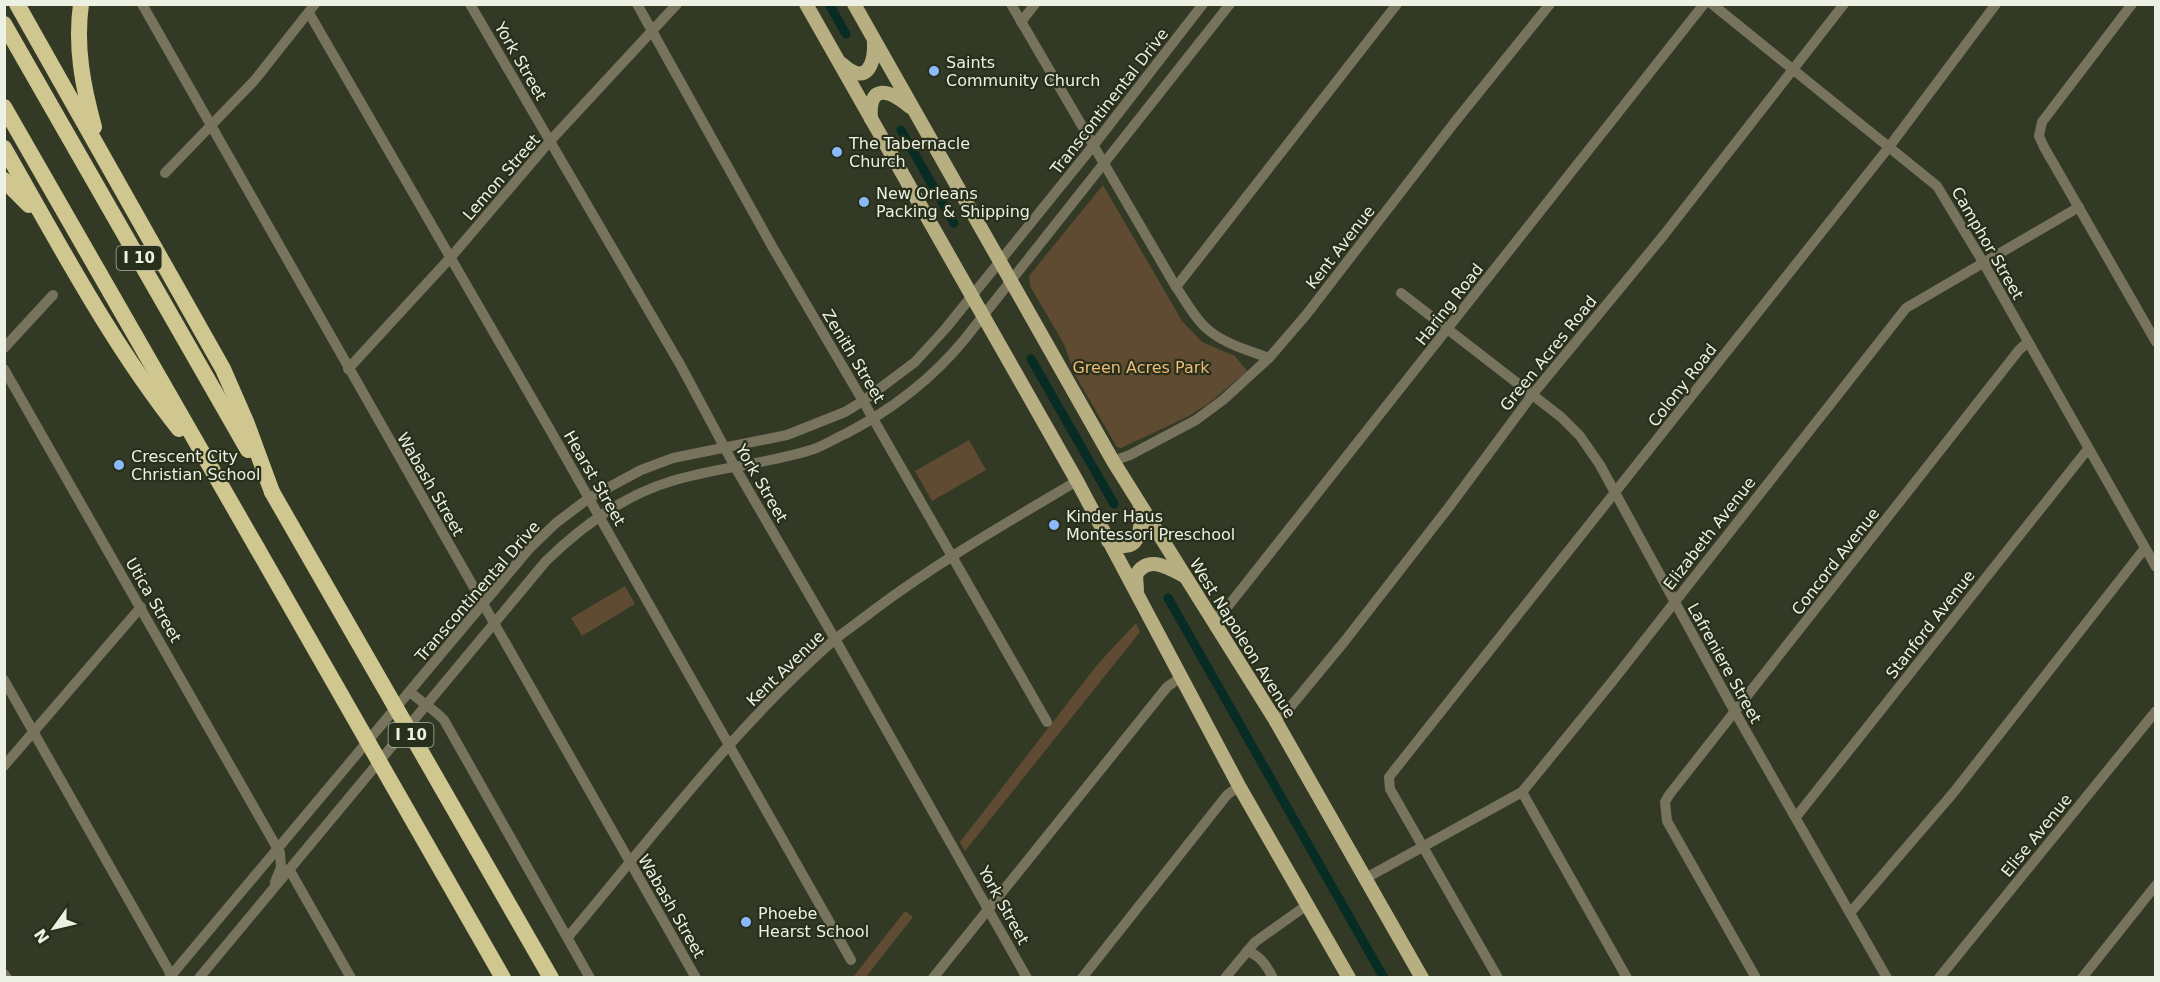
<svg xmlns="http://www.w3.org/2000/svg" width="2160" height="982" viewBox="0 0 2160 982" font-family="'DejaVu Sans',sans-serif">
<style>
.green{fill:#5f4b31}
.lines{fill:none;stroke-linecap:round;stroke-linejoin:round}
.canal{stroke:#062c25;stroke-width:9}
.minor{stroke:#77735d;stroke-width:10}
.major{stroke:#b7af81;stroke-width:14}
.highway{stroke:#d0c68f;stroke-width:16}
.highway-bridge{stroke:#d0c68f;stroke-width:16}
.poi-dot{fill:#8abafc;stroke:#282f1b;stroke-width:2}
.labels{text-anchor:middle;stroke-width:4.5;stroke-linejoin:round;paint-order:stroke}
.shield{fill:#282f1b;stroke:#b1b7a8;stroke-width:1.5}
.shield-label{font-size:15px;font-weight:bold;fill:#ecf1e4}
.street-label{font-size:16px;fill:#ecf1e4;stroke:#282f1b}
.poi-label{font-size:16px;fill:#ecf1e4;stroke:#282f1b;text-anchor:start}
.park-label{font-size:16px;fill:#eebb78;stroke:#282f1b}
</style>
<rect width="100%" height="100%" fill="#323925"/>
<g class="green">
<polygon points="1103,185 1182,321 1202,342 1235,356 1247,371 1208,404 1187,417 1121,448 1117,447 1074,373 1064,344 1030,286 1029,276"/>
<polygon points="969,440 986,470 932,501 915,471"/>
<polygon points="625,586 635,604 582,636 571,618"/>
<polygon points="1136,623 1140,632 965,851 960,842 1097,665"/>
<polygon points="905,911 913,917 866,977 853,977"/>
</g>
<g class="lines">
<g class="canal">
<polyline points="829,4 846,34"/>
<polyline points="901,130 954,223"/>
<polyline points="1031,359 1114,504"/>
<polyline points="1168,598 1384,978"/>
</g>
<g class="minor">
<polyline points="142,4 696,978"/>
<polyline points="470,4 681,366 735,467 835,639 1027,978"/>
<polyline points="637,4 773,248 863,401 1047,722"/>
<path d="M1011,4L1176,287C1185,300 1193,315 1204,326C1221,343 1247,350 1269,358"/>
<polyline points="1712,4 1937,186 1983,262 2156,567"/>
<polyline points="2132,4 2042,122 2039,136 2044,147 2156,342"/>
<polyline points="309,13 549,428 851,960"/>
<polyline points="1021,22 1035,4"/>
<polyline points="165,173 254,81 315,4"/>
<polyline points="1176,287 1397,4"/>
<polyline points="1401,293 1561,417 1580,436 1600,465 1735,712 1887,978"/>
<polyline points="4,348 53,295"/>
<polyline points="4,369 280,853 281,867 275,882"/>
<polyline points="348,369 451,257 550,141 677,4"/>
<polyline points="1113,461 1130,455 1196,420 1223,400 1269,358 1306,315 1454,123 1550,4"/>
<polyline points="1213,619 1229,605 1704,4"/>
<polyline points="4,680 173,978"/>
<path d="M410,692C421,702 434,709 444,720L590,978"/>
<polyline points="1274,718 1287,711 1344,642 1449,507 1532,395 1663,236 1844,4"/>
<polyline points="4,766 141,607"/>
<polyline points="1522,792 1627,978"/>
<polyline points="1796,817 2088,449"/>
<polyline points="289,869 351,978"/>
<polyline points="1366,878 1522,792 1611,683 1906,308 2079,207"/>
<polyline points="1850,913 1954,792 2145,548"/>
<path d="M568,937C653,836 734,728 834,640C847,630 861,620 874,610C938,562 1008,522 1077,481"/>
<path d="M1247,951C1261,956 1266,965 1273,978"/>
<polyline points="4,974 7,978"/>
<polyline points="169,978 529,549 556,523 589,498 641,470 673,458 787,435 845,412 863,401 915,362 946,328 1093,146 1203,4"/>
<path d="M199,978L546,561C581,527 624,495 672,481C718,467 768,464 814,449C825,445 836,438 847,433C893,409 931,380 964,340L1230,4"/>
<polyline points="933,978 1167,687 1181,677"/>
<polyline points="1082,978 1227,795 1239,786"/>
<polyline points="1225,978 1255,942 1307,905"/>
<polyline points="1498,978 1390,789 1389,777 1889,147 1996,4"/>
<polyline points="1756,978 1667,821 1665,802 1669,795 2019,350 2028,342"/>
<polyline points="1939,978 2156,711"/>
<polyline points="2082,978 2156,885"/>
</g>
<g class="major">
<polyline points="806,4 1077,481 1239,786 1349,978"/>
<polyline points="854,4 1113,461 1274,718 1422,978"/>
<path d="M842,64C867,87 875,64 874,40"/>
<path d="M871,119C868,82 890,90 910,107"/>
<path d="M1108,541C1140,557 1142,531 1140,506"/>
<path d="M1137,590L1136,575C1148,554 1169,568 1184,576"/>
</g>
<g class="highway">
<polyline points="17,4 223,369 247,424 272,492"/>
<path d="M81,4C75,47 83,87 94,127"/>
<polyline points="4,24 248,450"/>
<polyline points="4,107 257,548"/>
<path d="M4,148C59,244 111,343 179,429"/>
<polyline points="4,180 29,205"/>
</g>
<g class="highway-bridge">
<polyline points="272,492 551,978"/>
<polyline points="257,548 503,978"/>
</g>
</g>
<g class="poi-dot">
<circle cx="934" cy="71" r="6"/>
<circle cx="837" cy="152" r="6"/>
<circle cx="864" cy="202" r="6"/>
<circle cx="119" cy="465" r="6"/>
<circle cx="1054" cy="525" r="6"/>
<circle cx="746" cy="922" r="6"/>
</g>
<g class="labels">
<g class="shield">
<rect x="116.5" y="246" width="45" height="24" rx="4.5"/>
<rect x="388.5" y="723" width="45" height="24" rx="4.5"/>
</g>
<g class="shield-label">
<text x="139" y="263">I 10</text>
<text x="411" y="740">I 10</text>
</g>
<g class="street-label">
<text transform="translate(521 61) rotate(60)" y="6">York Street</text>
<text transform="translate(1109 101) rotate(-52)" y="6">Transcontinental Drive</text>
<text transform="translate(501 177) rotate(-49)" y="6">Lemon Street</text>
<text transform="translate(1988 243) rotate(60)" y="6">Camphor Street</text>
<text transform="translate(1340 247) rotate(-52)" y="6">Kent Avenue</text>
<text transform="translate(1449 304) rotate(-52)" y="6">Haring Road</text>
<text transform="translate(1548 353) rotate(-51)" y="6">Green Acres Road</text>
<text transform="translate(854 356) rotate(59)" y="6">Zenith Street</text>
<text transform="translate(1682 385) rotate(-52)" y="6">Colony Road</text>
<text transform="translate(595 478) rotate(60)" y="6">Hearst Street</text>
<text transform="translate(762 483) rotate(60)" y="6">York Street</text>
<text transform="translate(431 484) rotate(60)" y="6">Wabash Street</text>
<text transform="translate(1709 533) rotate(-52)" y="6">Elizabeth Avenue</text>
<text transform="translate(1835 561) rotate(-52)" y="6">Concord Avenue</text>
<text transform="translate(477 591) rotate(-49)" y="6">Transcontinental Drive</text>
<text transform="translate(154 600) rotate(60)" y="6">Utica Street</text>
<text transform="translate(1930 624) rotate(-52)" y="6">Stanford Avenue</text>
<text transform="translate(1243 638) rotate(58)" y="6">West Napoleon Avenue</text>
<text transform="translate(1725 663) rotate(61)" y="6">Lafreniere Street</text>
<text transform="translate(785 668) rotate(-44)" y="6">Kent Avenue</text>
<text transform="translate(2036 835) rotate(-51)" y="6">Elise Avenue</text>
<text transform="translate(1004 905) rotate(61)" y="6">York Street</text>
<text transform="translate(672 906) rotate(60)" y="6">Wabash Street</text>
</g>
<g class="poi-label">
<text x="946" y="68">Saints<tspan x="946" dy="18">Community Church</tspan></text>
<text x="849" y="149">The Tabernacle<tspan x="849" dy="18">Church</tspan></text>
<text x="876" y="199">New Orleans<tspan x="876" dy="18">Packing &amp; Shipping</tspan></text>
<text x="131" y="462">Crescent City<tspan x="131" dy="18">Christian School</tspan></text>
<text x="1066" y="522">Kinder Haus<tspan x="1066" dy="18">Montessori Preschool</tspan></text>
<text x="758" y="919">Phoebe<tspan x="758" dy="18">Hearst School</tspan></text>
</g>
<g class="park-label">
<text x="1141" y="373">Green Acres Park</text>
</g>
</g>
<rect width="2160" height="982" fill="none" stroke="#ecf1e4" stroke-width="12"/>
<g transform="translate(54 928) rotate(236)" stroke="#282f1b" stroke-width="4.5" paint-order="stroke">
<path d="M0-4.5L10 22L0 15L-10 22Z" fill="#ecf1e4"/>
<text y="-9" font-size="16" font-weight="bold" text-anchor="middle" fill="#ecf1e4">N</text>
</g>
</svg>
